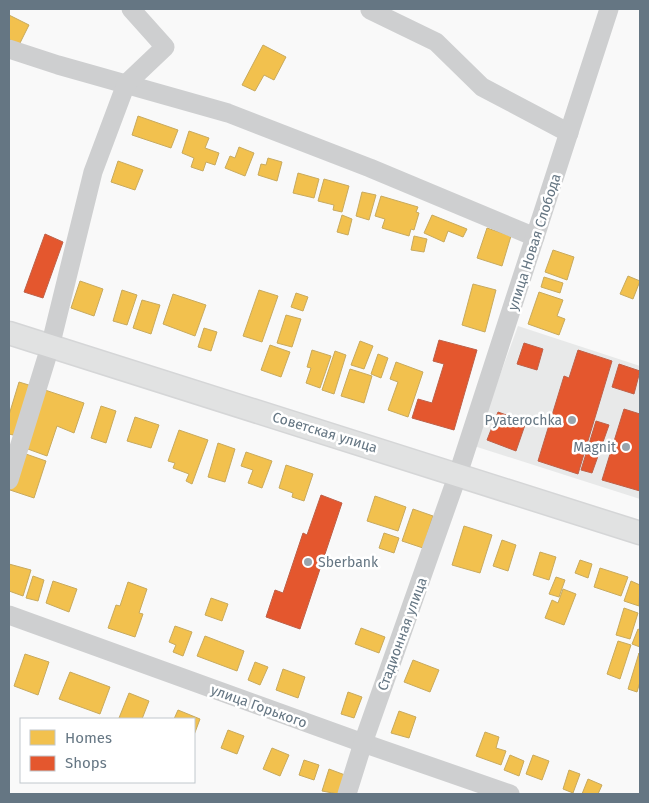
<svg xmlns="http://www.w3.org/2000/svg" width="649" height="803" viewBox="0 0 649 803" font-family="'Fira Sans',sans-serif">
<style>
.built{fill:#e8e9e9}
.homes{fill:#f2c14e;stroke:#c8aa5e}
.shops{fill:#e4572e;stroke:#be6048}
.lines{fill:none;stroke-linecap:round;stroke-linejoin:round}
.major-casing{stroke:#d5d6d7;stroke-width:25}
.minor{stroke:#cecfd0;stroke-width:19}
.major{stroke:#e1e2e2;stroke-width:22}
.poi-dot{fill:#99a4ac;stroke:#fff;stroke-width:2}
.labels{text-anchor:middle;stroke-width:5;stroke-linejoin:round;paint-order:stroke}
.street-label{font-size:14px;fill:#657683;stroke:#fff}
.poi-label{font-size:14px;fill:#657683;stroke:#fff;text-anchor:end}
</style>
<rect width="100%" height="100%" fill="#f9f9f9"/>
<polygon class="built" points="518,326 640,366 640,499 474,446"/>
<g class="homes">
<polygon points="9,15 29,25 19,45 9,39"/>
<polygon points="263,45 286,57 274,80 264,75 255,91 242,85"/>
<polygon points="138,116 178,130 171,148 132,135"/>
<polygon points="189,131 209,138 205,148 219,153 215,165 206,162 203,171 191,167 194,158 182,153"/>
<polygon points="239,147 254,153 245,176 225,168 230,156 235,158"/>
<polygon points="268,158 282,162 277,181 258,175 261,164 266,165"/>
<polygon points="118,161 143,170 135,190 111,182"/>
<polygon points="298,173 319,179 314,198 293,193"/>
<polygon points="324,179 349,186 342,212 333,210 334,205 318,201"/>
<polygon points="362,192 376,195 369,220 356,216"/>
<polygon points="381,196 418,207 416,212 419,213 414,230 411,229 409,236 382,228 385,219 375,216"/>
<polygon points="342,215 352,219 348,235 337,232"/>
<polygon points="432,215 467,229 463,237 448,231 444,242 424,233"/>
<polygon points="487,228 511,236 502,266 477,258"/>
<polygon points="414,236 427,239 424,252 411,250"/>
<polygon points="553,250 574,257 567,280 545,272"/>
<polygon points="628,276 640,281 633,299 620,294"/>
<polygon points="544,277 563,283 560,293 541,287"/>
<polygon points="80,281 103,289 94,316 71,308"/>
<polygon points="473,284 496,290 485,332 462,325"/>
<polygon points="122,290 137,295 127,325 113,321"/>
<polygon points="259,290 278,296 262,342 243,336"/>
<polygon points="539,292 563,300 557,316 565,319 559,335 528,324"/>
<polygon points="296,293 308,297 303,311 291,307"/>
<polygon points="173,294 206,305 195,336 163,324"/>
<polygon points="142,300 160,305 151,334 133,328"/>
<polygon points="286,315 301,319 292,347 277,343"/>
<polygon points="204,328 217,332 211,351 198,347"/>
<polygon points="360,341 373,346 364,369 351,365"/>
<polygon points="270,345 290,352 281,377 261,370"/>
<polygon points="312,350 331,356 320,388 306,383 311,368 307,367"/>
<polygon points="335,351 346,355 334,394 322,390"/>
<polygon points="378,354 388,358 381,378 371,374"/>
<polygon points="396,362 423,372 408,417 388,410 398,382 390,379"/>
<polygon points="350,369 372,376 364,403 341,396"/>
<polygon points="19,382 32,386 17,436 9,434 9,415"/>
<polygon points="45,390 84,403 74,433 57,426 47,456 25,448"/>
<polygon points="101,406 116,411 106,443 91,438"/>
<polygon points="135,417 159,425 151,448 127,441"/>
<polygon points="179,430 208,440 192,484 186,481 189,474 173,468 175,463 168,461"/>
<polygon points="218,443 235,449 225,482 208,477"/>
<polygon points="246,452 272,461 262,488 248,483 253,470 241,466"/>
<polygon points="23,453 46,461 34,498 10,490"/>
<polygon points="286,465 313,474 304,501 292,497 293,493 279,488"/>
<polygon points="375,496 406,507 398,531 367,521"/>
<polygon points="413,509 433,516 423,548 402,541"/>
<polygon points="464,526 492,535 480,573 452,565"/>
<polygon points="384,533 399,538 394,553 379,548"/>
<polygon points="502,540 516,545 508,571 493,566"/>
<polygon points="540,552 556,557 549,580 533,575"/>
<polygon points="580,560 592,564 588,578 575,573"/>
<polygon points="9,564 31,570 23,596 9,591"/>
<polygon points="600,568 628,577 621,596 594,587"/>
<polygon points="33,576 44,580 38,601 26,598"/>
<polygon points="556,577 565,580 559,597 549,594"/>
<polygon points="53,581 77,589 69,612 46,603"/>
<polygon points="631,581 640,585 639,606 624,601"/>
<polygon points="128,582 147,589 139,613 143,614 135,637 108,628 116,605 120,606"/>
<polygon points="563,589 576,594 564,625 545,618 552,600 558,603"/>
<polygon points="211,598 228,604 222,621 205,615"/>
<polygon points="624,608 638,613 630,639 616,635"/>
<polygon points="175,626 192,632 183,656 173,652 176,645 169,642"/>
<polygon points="361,628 385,637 379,653 355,644"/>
<polygon points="638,629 640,630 640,647 632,644"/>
<polygon points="205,636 244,651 237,671 197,656"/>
<polygon points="618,641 631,645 620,679 607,674"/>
<polygon points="639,653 640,682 637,692 628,689"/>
<polygon points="25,654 49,662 38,695 14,686"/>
<polygon points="413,660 439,670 430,692 404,682"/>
<polygon points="255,662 268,667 260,685 248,680"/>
<polygon points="283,669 305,677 298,698 276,690"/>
<polygon points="70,672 110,687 100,714 59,699"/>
<polygon points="348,692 362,697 354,718 341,714"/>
<polygon points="129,693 149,701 142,719 123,719 119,718"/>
<polygon points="178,710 200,719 194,735 194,719 174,719"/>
<polygon points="399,711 416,717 409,738 391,733"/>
<polygon points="228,730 244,736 237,754 221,748"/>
<polygon points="485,732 499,737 496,748 506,751 501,765 476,756"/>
<polygon points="272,748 289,755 280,776 263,769"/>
<polygon points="510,755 524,761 519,776 504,770"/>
<polygon points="533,755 549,761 542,780 526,774"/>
<polygon points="304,760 319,765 314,780 299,775"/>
<polygon points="329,769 345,775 338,794 322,791"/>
<polygon points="569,770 580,774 573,793 563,789"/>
<polygon points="588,779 602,785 598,794 582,794"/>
</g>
<g class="shops">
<polygon points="45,234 63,242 43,298 24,292"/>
<polygon points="439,340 477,350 454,430 412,418 418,399 432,403 444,364 433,361"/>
<polygon points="524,343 543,349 537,370 517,364"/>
<polygon points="578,350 612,361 578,474 538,461 564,376 569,378"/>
<polygon points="619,364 640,371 634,394 612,387"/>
<polygon points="624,409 640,414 640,491 602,480"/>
<polygon points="498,412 526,422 516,451 487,440"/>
<polygon points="596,421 609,425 592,473 581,470"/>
<polygon points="321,495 342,503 300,629 266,617 275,590 283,593 303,533 307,535"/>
</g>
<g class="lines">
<defs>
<polyline id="major" points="9,333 640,533"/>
</defs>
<use href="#major" class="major-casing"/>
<g class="minor">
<polyline points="370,10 436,42 482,87 569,133"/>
<polyline points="9,49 58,65 228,113 370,168 535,237"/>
<polyline points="9,480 50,347 93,172 126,84 165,47 131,9"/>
<polyline points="9,615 363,743 510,794"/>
<polyline points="347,794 363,743 458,474 609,9"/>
</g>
<use href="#major" class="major"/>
</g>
<g class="poi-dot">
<circle cx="572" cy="420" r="5"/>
<circle cx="626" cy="447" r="5"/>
<circle cx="308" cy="562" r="5"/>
</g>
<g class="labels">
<g class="street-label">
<text transform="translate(534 242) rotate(-72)" y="5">улица Новая Слобода</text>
<text transform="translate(325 432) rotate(17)" y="5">Советская улица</text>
<text transform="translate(402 634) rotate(-70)" y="5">Стадионная улица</text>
<text transform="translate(259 706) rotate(20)" y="5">улица Горького</text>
</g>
<g class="poi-label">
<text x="562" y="425">Pyaterochka</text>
<text x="616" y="452">Magnit</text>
<text x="318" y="567" text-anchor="start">Sberbank</text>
</g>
</g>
<rect width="649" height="803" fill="none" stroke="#657683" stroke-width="20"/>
<rect x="20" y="718" width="175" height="65" fill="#ffffff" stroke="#c1c8cd"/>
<rect x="30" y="730" width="25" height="15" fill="#f2c14e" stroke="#c1c8cd"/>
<text x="65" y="743" font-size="15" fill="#657683">Homes</text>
<rect x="30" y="756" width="25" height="15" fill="#e4572e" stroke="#c1c8cd"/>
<text x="65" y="768" font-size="15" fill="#657683">Shops</text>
</svg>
